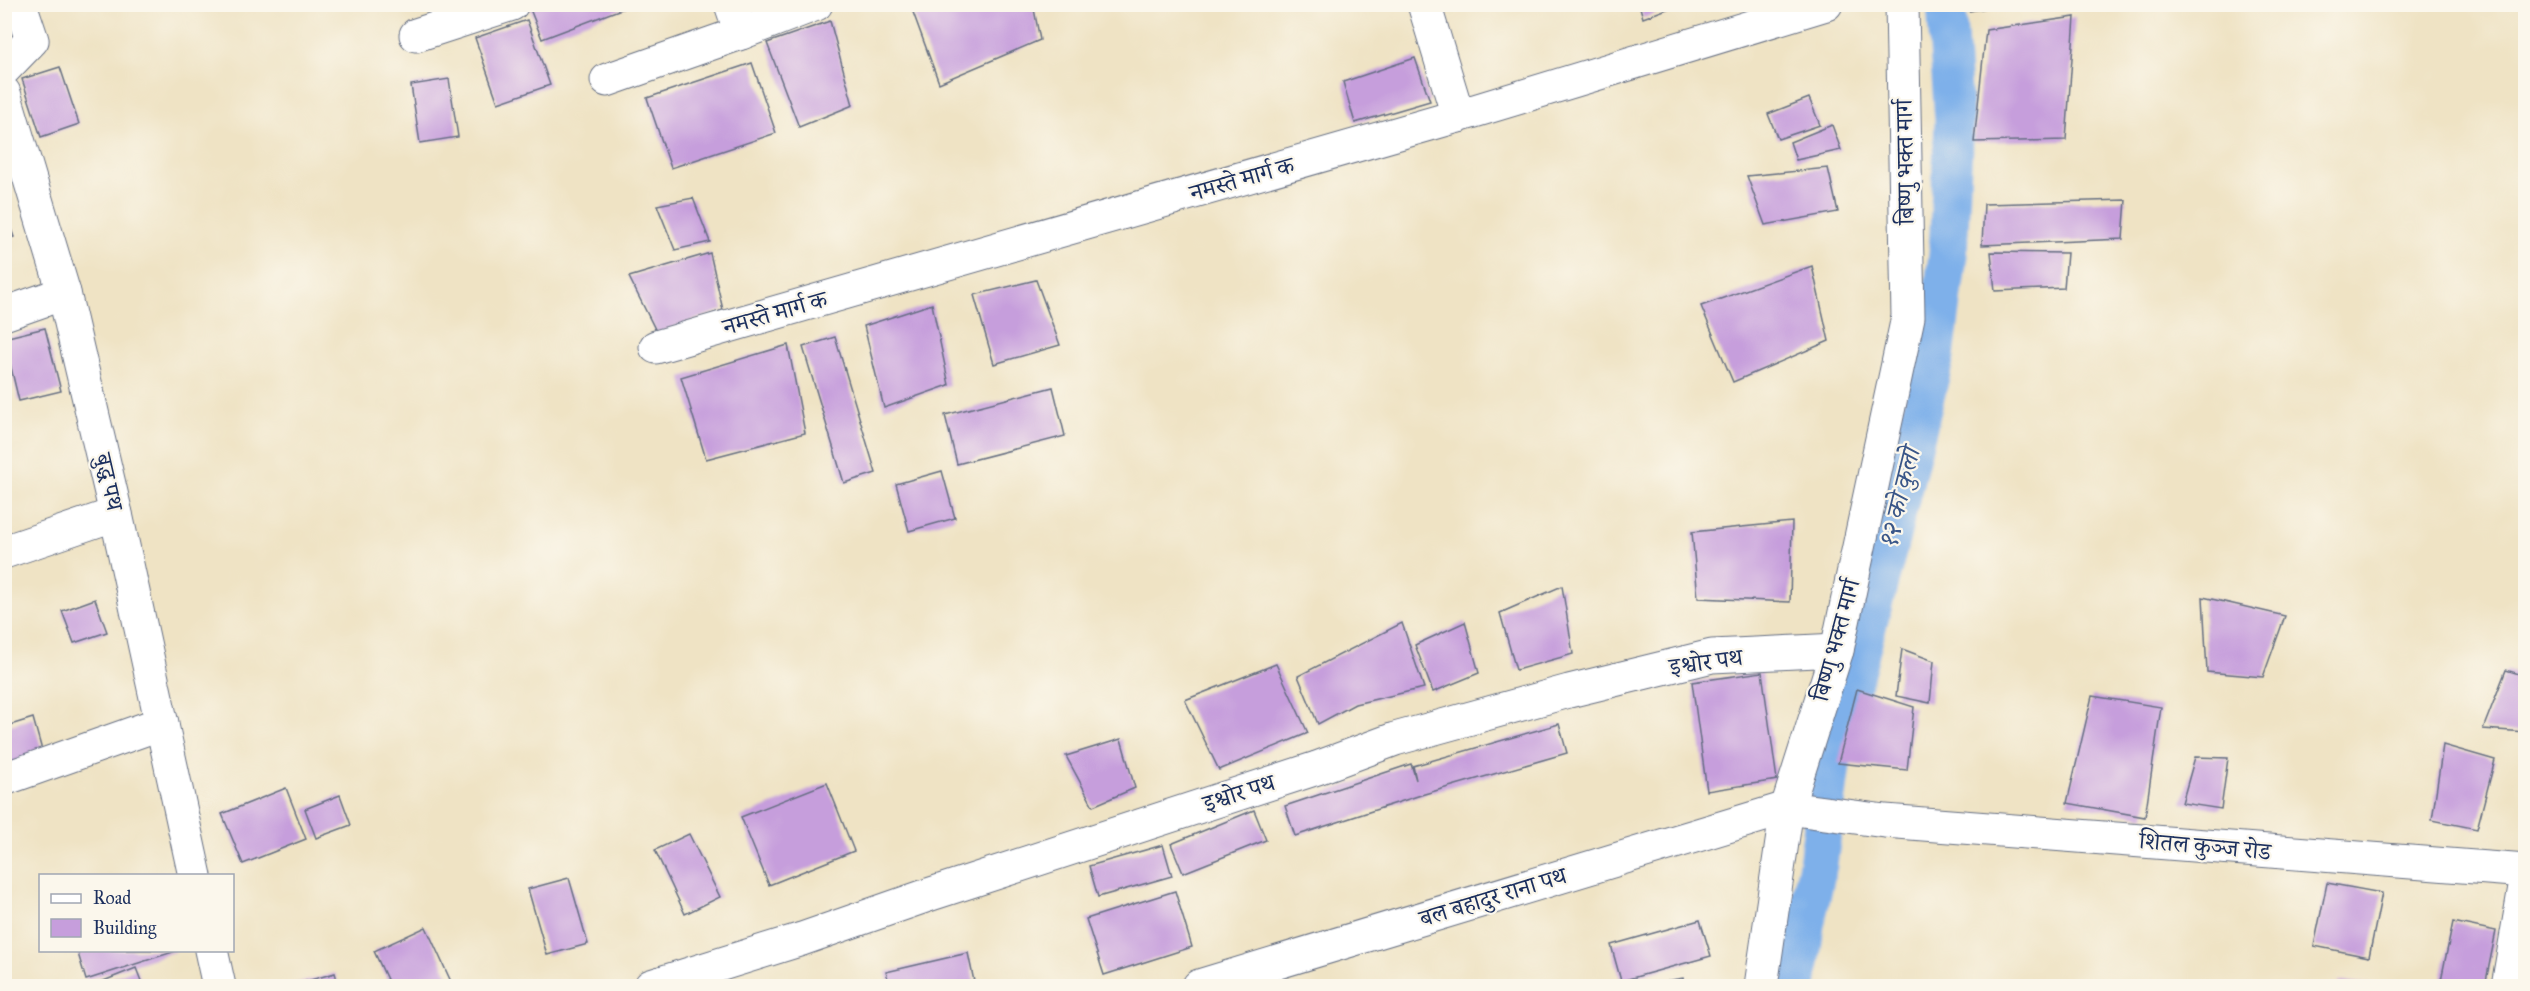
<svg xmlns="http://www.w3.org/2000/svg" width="2530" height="991" viewBox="0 0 2530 991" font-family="'IM FELL Great Primer','Noto Serif Devanagari',serif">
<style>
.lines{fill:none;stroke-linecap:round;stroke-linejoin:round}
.canal{stroke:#7eb0ea;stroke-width:39}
.building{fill:#c69edc}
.minor-casing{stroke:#656e82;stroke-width:35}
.minor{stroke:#fff;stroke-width:33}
.labels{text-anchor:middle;stroke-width:4.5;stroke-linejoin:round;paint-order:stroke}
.street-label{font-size:24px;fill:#1b2f5e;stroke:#fbf7ec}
.water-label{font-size:26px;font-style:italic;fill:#395688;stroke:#fbf7ec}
</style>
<rect width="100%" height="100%" fill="#fbf7ec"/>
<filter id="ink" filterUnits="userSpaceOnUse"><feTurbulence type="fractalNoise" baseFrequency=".0167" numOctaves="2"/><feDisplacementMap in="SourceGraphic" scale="12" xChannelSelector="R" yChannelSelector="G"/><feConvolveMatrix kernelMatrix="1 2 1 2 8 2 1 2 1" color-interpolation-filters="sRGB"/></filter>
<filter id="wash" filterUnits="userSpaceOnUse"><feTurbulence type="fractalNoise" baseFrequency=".008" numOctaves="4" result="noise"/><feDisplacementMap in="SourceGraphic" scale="24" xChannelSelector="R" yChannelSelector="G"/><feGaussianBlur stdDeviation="1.35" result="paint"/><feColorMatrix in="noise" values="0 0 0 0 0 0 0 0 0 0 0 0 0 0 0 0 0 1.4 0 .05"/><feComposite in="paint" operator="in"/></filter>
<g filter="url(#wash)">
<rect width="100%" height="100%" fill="#efe3c4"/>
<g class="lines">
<polyline class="canal" points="1797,986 1805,925 1818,864 1832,758 1888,548 1935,356 1948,255 1954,121 1946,4"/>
</g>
<g id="blocks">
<g class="building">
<polygon points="528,4 632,4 632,5 542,39"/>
<polygon points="910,4 1033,4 1040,40 939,83"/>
<polygon points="1639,4 1678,4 1678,5 1643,18"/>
<polygon points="1970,4 1998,4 1998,6 1969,11"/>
<polygon points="2075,17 2066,140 1974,142 1986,30"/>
<polygon points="527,20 550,85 498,103 475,38"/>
<polygon points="830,21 853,105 799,127 767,43"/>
<polygon points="1415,58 1430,101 1355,123 1343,82"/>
<polygon points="752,63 776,133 671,168 647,98"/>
<polygon points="60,67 79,124 41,137 22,79"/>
<polygon points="449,79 458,137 420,143 411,85"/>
<polygon points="1809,98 1820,125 1778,139 1768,114"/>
<polygon points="1832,125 1841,150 1796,160 1790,142"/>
<polygon points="1828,168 1838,212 1765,225 1747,176"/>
<polygon points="693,198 710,242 675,250 657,205"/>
<polygon points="2126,200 2123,239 1982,245 1984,204"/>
<polygon points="4,210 14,237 4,240"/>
<polygon points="1991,252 2067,253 2064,288 1995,291"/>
<polygon points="710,253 723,310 657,333 629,277"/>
<polygon points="1812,266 1829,341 1733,382 1701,306"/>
<polygon points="1036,280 1060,345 994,364 974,295"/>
<polygon points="932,304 949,385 884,408 864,326"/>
<polygon points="45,328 61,391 19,401 4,338"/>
<polygon points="835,337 876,473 844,483 803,347"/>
<polygon points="788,345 805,433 706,459 681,377"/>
<polygon points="1053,387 1065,436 957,464 945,415"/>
<polygon points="942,471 955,518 909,531 896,484"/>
<polygon points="1792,522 1790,602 1698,598 1692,532"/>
<polygon points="1562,586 1573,654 1516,670 1500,613"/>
<polygon points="2203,597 2285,616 2263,677 2207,672"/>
<polygon points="95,599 107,632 74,643 62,611"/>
<polygon points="1465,622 1479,673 1433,692 1415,645"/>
<polygon points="1402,623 1424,688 1355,704 1318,724 1298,676"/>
<polygon points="1902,649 1934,661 1930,703 1896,696"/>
<polygon points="1276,664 1308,733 1219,770 1185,700"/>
<polygon points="2506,670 2526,676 2526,732 2483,729"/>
<polygon points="1762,672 1777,780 1707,791 1692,682"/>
<polygon points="1857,689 1914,707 1907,770 1838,763"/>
<polygon points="2092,696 2161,707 2145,817 2067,803"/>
<polygon points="33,718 45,761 4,773 4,727"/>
<polygon points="1559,724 1567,753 1421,795 1295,836 1285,806 1411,764 1416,780 1413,766"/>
<polygon points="1121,739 1135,788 1093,806 1066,756"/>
<polygon points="2443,745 2495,760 2477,829 2432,820"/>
<polygon points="2195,757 2228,758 2221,809 2182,803"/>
<polygon points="827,783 854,851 769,885 741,817"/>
<polygon points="286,788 306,839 243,864 222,814"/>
<polygon points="340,795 351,825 316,838 305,809"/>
<polygon points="1254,810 1266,840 1183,873 1171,844"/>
<polygon points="689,834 720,897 685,914 655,850"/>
<polygon points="1163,845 1172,876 1098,897 1089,866"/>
<polygon points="569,878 588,944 547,955 528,889"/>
<polygon points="2327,883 2382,893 2369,957 2314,946"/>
<polygon points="1175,891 1192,947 1104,975 1086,919"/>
<polygon points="1700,920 1711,956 1621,981 1611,945"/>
<polygon points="2453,922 2496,931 2485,986 2440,985"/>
<polygon points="426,927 453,986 390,986 374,951"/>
<polygon points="77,950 176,950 176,951 86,980"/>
<polygon points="968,953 975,986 890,986 886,972"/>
<polygon points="136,968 143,986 102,986 101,982"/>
<polygon points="335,973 339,986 290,986"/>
<polygon points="1683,978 1684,986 1642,986 1642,985"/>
<polygon points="2339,981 2375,985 2375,986 2338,986"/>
</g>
</g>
</g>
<g filter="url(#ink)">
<use href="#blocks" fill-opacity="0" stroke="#656e82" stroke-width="1.5"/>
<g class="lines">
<defs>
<g id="minor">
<polyline points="731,4 741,33 816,4"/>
<polyline points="1424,4 1458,116"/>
<polyline points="416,35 512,4"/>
<polyline points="4,69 32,40 20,4"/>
<polyline points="607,80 741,33"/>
<polyline points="4,93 64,293 116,514 195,876"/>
<polyline points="4,314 64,293"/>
<polyline points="656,347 1458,116 1826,4"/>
<polyline points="4,552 116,514"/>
<polyline points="4,779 162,723"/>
<polyline points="211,950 219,986"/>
<polyline points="651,986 802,939 931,894 1317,768 1395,739 1569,691 1712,656 1837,650"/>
<polyline points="1199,986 1787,808 1885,821 2526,871"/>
<polyline points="1761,986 1787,808 1837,650 1908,317 1902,4"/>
<polyline points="2508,986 2526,881"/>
</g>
</defs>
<use href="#minor" class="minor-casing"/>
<use href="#minor" class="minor"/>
</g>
</g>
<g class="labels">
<g class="street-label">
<text transform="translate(1905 162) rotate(-91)" y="8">बिष्णु भक्त मार्ग</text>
<text transform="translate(1242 179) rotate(-16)" y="8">नमस्ते मार्ग क</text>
<text transform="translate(775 313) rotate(-16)" y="8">नमस्ते मार्ग क</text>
<text transform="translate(109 482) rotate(77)" y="8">बुद्ध पथ</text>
<text transform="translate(1836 640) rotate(-75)" y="8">बिष्णु भक्त मार्ग</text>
<text transform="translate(1706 662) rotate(-8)" y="8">इश्वोर पथ</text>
<text transform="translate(1239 793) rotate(-18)" y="8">इश्वोर पथ</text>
<text transform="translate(2205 846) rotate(5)" y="8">शितल कुञ्ज रोड</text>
<text transform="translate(1493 897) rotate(-17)" y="8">बल बहादुर राना पथ</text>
</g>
<g class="water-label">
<text transform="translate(1899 498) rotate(-76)" y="9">१२ को कुलो</text>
</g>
</g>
<rect width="2530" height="991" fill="none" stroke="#fbf7ec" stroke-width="24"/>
<rect x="39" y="874" width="195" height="78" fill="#fbf7ec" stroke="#a1a7b3" stroke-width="1.5"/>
<rect x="51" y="894" width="30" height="9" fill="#ffffff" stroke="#a1a7b3" stroke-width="1.5"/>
<text x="93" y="904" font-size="18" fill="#1b2f5e">Road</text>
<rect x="51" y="919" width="30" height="18" fill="#c69edc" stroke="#a1a7b3" stroke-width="1.5"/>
<text x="93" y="934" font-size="18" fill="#1b2f5e">Building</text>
</svg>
